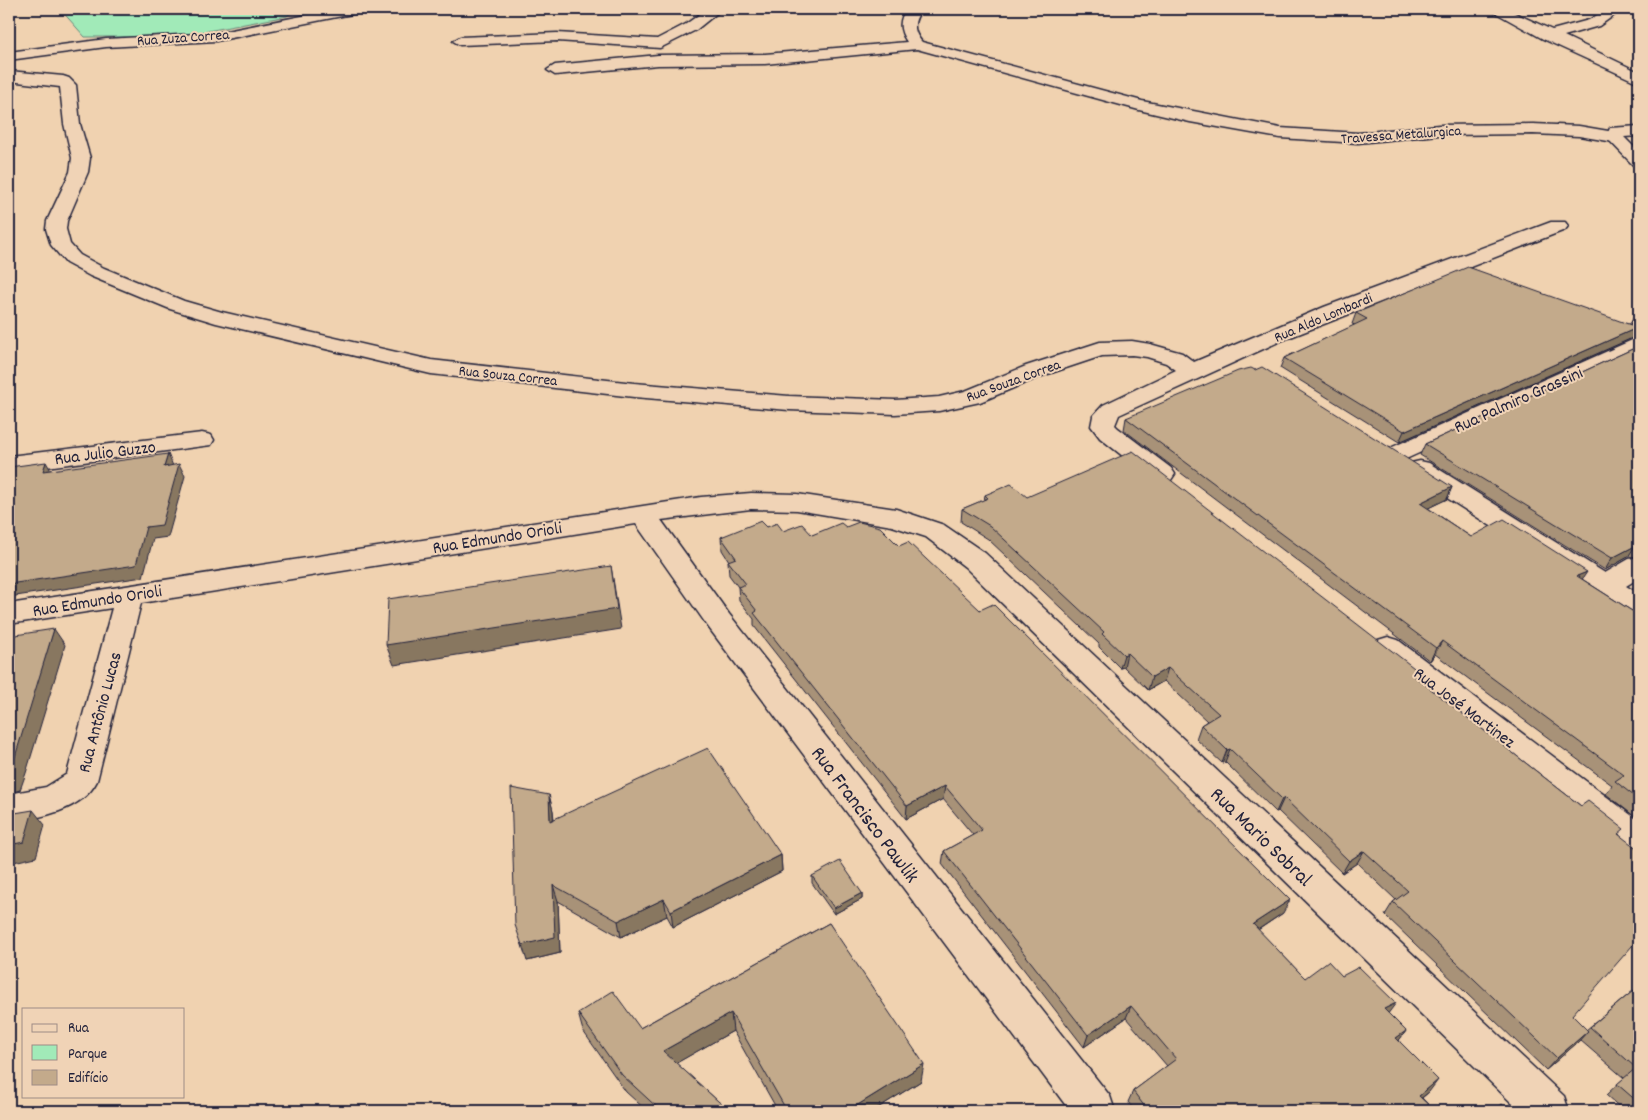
<svg xmlns="http://www.w3.org/2000/svg" width="1648" height="1120" viewBox="0 0 1648 1120" font-family="Dekko,sans-serif">
<style>
.green{fill:#a1eab8;stroke:#62867a}
.lines{fill:none;stroke-linecap:round;stroke-linejoin:round}
.street-casing{stroke:#22223b;stroke-width:3}
.secondary-casing{stroke:#22223b;stroke-width:3}
.street{fill:#f0d3b6;fill-rule:evenodd}
.secondary{fill:#f0d3b6;fill-rule:evenodd}
.wall{fill:#a89278;stroke:#22223b}
.shaded-wall{fill:#887761;stroke:#22223b}
.building{fill:#c3aa8b;stroke:#22223b}
.labels{text-anchor:middle;stroke-width:4;stroke-linejoin:round;paint-order:stroke}
.far-street-label{font-size:15px;fill:#22223b;stroke:#f0d3b6}
.street-label{font-size:18px;fill:#22223b;stroke:#f0d3b6}
.near-street-label{font-size:21px;fill:#22223b;stroke:#f0d3b6}
</style>
<rect width="100%" height="100%" fill="#f0d2b0"/>
<filter id="ink" filterUnits="userSpaceOnUse"><feTurbulence type="fractalNoise" baseFrequency=".02" numOctaves="2"/><feDisplacementMap in="SourceGraphic" scale="10" xChannelSelector="R" yChannelSelector="G"/><feConvolveMatrix kernelMatrix="1 2 1 2 8 2 1 2 1" color-interpolation-filters="sRGB"/></filter>
<g filter="url(#ink)">
<polygon class="green" points="60,9 296,9 287,16 176,37 85,37"/>
<g class="lines">
<defs>
<g id="street">
<polygon points="337,9 364,9 357,13 216,41 106,47 9,60 9,52 106,39 216,33"/>
<polygon points="707,9 722,9 696,30 660,48 557,41 460,45 453,41 460,37 557,33 657,39 686,24"/>
<path d="M907,9H922C913,21 912,30 922,42L1142,101L1280,128L1358,133L1439,125L1533,124L1579,126L1620,133L1622,137L1620,141L1614,142L1579,136L1533,134L1439,135L1358,143L1280,138L1190,122L1139,110L917,49L765,64L658,65L555,75L547,70L555,65L658,55L765,54L907,42C899,30 898,20 907,9Z"/>
<polygon points="1489,9 1506,9 1552,30 1589,20 1607,9 1623,9 1599,26 1564,36 1639,72 1639,83 1543,39"/>
<polygon points="9,71 63,76 69,78 76,85 80,124 90,158 88,172 67,221 66,229 70,244 80,255 104,268 184,301 222,312 431,360 634,383 789,396 895,400 939,397 965,391 1026,366 1100,342 1132,341 1150,344 1182,353 1194,362 1324,307 1551,222 1565,222 1568,226 1565,230 1283,340 1119,415 1115,425 1118,428 1171,468 1175,474 1171,480 1162,482 1153,480 1100,438 1091,426 1093,416 1103,405 1176,370 1166,363 1147,357 1132,355 1102,356 1042,376 980,402 939,411 895,414 789,410 634,397 431,374 216,323 170,309 90,276 66,263 51,245 46,229 47,221 70,172 72,158 64,124 60,87 9,81"/>
<polygon points="1639,337 1639,352 1406,459 1397,462 1388,459 1385,454 1388,449"/>
<polygon points="202,433 211,435 214,440 211,445 9,472 9,456"/>
<polygon points="1420,461 1429,463 1605,573 1629,559 1639,557 1639,578 1626,586 1639,594 1639,617 1629,614 1411,475 1407,469 1411,463"/>
<path d="M751,493L797,494L896,509L944,525L985,553L1564,1096L1569,1111H1520L965,567L926,537L892,526L797,510L751,509L661,520L729,614L1110,1096L1115,1111H1070L709,628L636,524L141,603L97,781C82,811 39,818 9,822V794L46,787L67,774L112,608L9,624V604L701,497Z"/>
<polygon points="1388,637 1398,640 1639,821 1639,855 1627,850 1378,656 1373,648 1378,640"/>
</g>
<polygon id="secondary" points="1639,126 1639,136 1624,137 1639,152 1639,166 1633,165 1606,137 1610,128"/>
</defs>
<use href="#street" class="street-casing"/>
<use href="#secondary" class="secondary-casing"/>
<use href="#street" class="street"/>
<use href="#secondary" class="secondary"/>
</g>
<g class="wall">
<polygon points="1356,313 1630,324 1635,315 1639,335 1399,442 1280,368 1284,358 1355,325 1352,324"/>
<polygon points="1639,346 1639,556 1628,557 1605,570 1420,455 1425,444"/>
<polygon points="1126,418 1452,487 1447,499 1428,508 1471,537 1582,579 1632,611 1639,607 1639,820 1606,794 1612,785 1435,654 1430,661 1124,430"/>
<polygon points="985,495 1027,497 1418,671 1415,677 1581,806 1620,835 1572,1015 1586,1030 1639,986 1639,1111 1624,1111 1606,1095 1624,1078 1580,1040 1546,1070 1385,915 1393,902 1396,900 1357,863 1342,873 1278,811 1276,812 1225,762 1222,763 1196,739 1201,725 1207,721 1164,681 1148,690 1124,667 1120,668 1099,647 1099,644 988,539 961,522 962,509 984,500"/>
<polygon points="767,527 783,531 812,535 846,527 899,546 1283,913 1258,930 1300,973 1305,978 1342,976 1388,1014 1406,1031 1399,1040 1429,1092 1422,1098 1435,1111 1135,1111 1128,1102 1133,1091 1167,1066 1126,1018 1084,1047 942,864 944,851 973,835 943,799 906,819 754,626 754,619 739,600 738,587 729,575 728,561 729,561 722,550 721,537"/>
<polygon points="549,795 553,811 554,819 781,855 782,871 673,927 667,916 621,937 558,901 560,953 527,961"/>
<polygon points="812,876 862,893 862,899 834,914 812,883"/>
<polygon points="829,923 921,1081 873,1111 778,1111 733,1031 676,1063 729,1111 647,1111 626,1092 583,1031 578,1013 640,1028"/>
</g>
<g class="shaded-wall">
<polygon points="1639,327 1639,335 1399,442 1404,431"/>
<polygon points="168,454 173,466 164,467"/>
<polygon points="46,462 53,474 43,471"/>
<polygon points="179,464 185,476 168,537 153,539 143,577 9,597 9,584 146,527"/>
<polygon points="1452,487 1447,499 1414,515 1420,503"/>
<polygon points="1635,546 1628,557 1605,570 1612,558"/>
<polygon points="611,566 621,629 394,665 386,645"/>
<polygon points="1587,572 1579,584 1577,576"/>
<polygon points="54,629 65,645 26,773 20,790 9,793 9,772"/>
<polygon points="1442,641 1435,654 1430,661 1436,648"/>
<polygon points="1127,653 1124,667 1120,668 1124,655"/>
<polygon points="1168,668 1164,681 1148,690 1152,677"/>
<polygon points="1230,749 1225,762 1222,763 1227,750"/>
<polygon points="945,786 943,799 906,819 907,806"/>
<polygon points="549,795 553,811 554,838 550,821"/>
<polygon points="1284,798 1278,811 1276,812 1282,799"/>
<polygon points="33,810 45,825 36,857 9,863 9,845"/>
<polygon points="1364,851 1357,863 1342,873 1349,861"/>
<polygon points="781,855 782,871 673,927 671,911"/>
<polygon points="553,885 558,901 560,953 527,961 522,945"/>
<polygon points="862,893 862,899 834,914 834,908"/>
<polygon points="664,899 667,916 621,937 618,921"/>
<polygon points="1290,900 1283,913 1247,937 1253,924"/>
<polygon points="1396,1003 1387,1015 1384,1009"/>
<polygon points="1131,1006 1126,1018 1084,1047 1088,1035"/>
<polygon points="731,1013 733,1031 666,1069 663,1051"/>
<polygon points="1406,1031 1397,1043 1396,1038"/>
<polygon points="1588,1031 1577,1043 1546,1070 1557,1058"/>
<polygon points="924,1064 921,1081 873,1111 848,1111"/>
<polygon points="1438,1080 1429,1092 1410,1107 1419,1096"/>
</g>
<g class="building">
<polygon points="1468,267 1631,325 1635,315 1639,317 1639,327 1404,431 1284,358 1367,319 1356,313"/>
<polygon points="1639,346 1639,545 1635,546 1612,558 1425,444"/>
<polygon points="1262,367 1452,487 1420,503 1471,537 1504,519 1587,572 1577,576 1632,611 1639,607 1639,800 1615,781 1624,775 1442,641 1436,648 1126,418 1238,371 1251,368 1255,370"/>
<polygon points="1133,451 1418,671 1414,676 1581,806 1588,801 1624,829 1618,834 1639,850 1639,938 1572,1015 1588,1031 1557,1058 1393,902 1408,891 1364,851 1349,861 1284,798 1282,799 1230,749 1227,750 1201,725 1219,714 1168,668 1152,677 1127,653 1124,655 1102,634 1104,632 990,526 962,509 988,498 985,495 1011,484 1027,497"/>
<polygon points="168,454 164,467 179,464 162,525 146,527 136,565 9,584 9,467 46,462 43,471"/>
<polygon points="761,521 767,527 777,523 783,531 802,524 812,535 841,523 846,527 859,522 880,527 899,546 908,542 980,610 993,604 1290,900 1253,924 1300,973 1305,978 1328,961 1342,976 1359,967 1396,1003 1384,1009 1406,1031 1396,1038 1438,1080 1419,1096 1435,1111 1233,1111 1231,1110 1229,1111 1148,1111 1133,1091 1176,1059 1131,1006 1088,1035 944,851 982,830 945,786 907,806 754,613 757,611 738,587 746,584 728,561 736,558 721,537"/>
<polygon points="611,566 617,609 386,645 388,599"/>
<polygon points="54,629 15,757 9,772 9,636"/>
<polygon points="708,748 781,855 671,911 664,899 618,921 553,885 555,937 522,945 515,925 511,788 549,795 550,821"/>
<polygon points="33,810 24,842 9,845 9,814"/>
<polygon points="840,861 862,893 834,908 812,876"/>
<polygon points="829,923 924,1064 848,1111 787,1111 731,1013 663,1051 729,1111 661,1111 622,1075 578,1013 613,991 640,1028"/>
<polygon points="1639,986 1639,1103 1617,1084 1636,1068 1590,1027"/>
<polygon points="1502,1104 1510,1111 1494,1111"/>
</g>
</g>
<g class="labels">
<g class="far-street-label">
<text transform="translate(183 37) rotate(-4)" y="5">Rua Zuza Correa</text>
<text transform="translate(1401 134) rotate(-4)" y="5">Travessa Metalurgica</text>
<text transform="translate(1323 317) rotate(-23)" y="5">Rua Aldo Lombardi</text>
<text transform="translate(508 375) rotate(6)" y="5">Rua Souza Correa</text>
<text transform="translate(1013 380) rotate(-20)" y="5">Rua Souza Correa</text>
</g>
<g class="street-label">
<text transform="translate(1518 399) rotate(-24)" y="6">Rua Palmiro Grassini</text>
<text transform="translate(105 452) rotate(-7)" y="6">Rua Julio Guzzo</text>
<text transform="translate(497 537) rotate(-9)" y="6">Rua Edmundo Orioli</text>
<text transform="translate(97 600) rotate(-9)" y="6">Rua Edmundo Orioli</text>
<text transform="translate(1465 707) rotate(37)" y="6">Rua José Martinez</text>
<text transform="translate(99 712) rotate(-75)" y="6">Rua Antônio Lucas</text>
</g>
<g class="near-street-label">
<text transform="translate(866 814) rotate(53)" y="7">Rua Francisco Pawlik</text>
<text transform="translate(1262 836) rotate(44)" y="7">Rua Mario Sobral</text>
</g>
</g>
<rect width="1648" height="1120" fill="none" stroke="#f0d3b6" stroke-width="30"/>
<rect x="15" y="15" width="1618" height="1090" fill="none" stroke="#22223b" stroke-width="2" filter="url(#ink)"/>
<rect x="22" y="1008" width="162" height="90" fill="#f0d3b6" stroke="#9e8c85"/>
<rect x="32" y="1024" width="25" height="8" fill="#f0d3b6" stroke="#9e8c85"/>
<text x="68" y="1032" font-size="15" fill="#22223b">Rua</text>
<rect x="32" y="1045" width="25" height="15" fill="#a1eab8" stroke="#9e8c85"/>
<text x="68" y="1058" font-size="15" fill="#22223b">Parque</text>
<rect x="32" y="1070" width="25" height="15" fill="#c3aa8b" stroke="#9e8c85"/>
<text x="68" y="1082" font-size="15" fill="#22223b">Edifício</text>
</svg>
